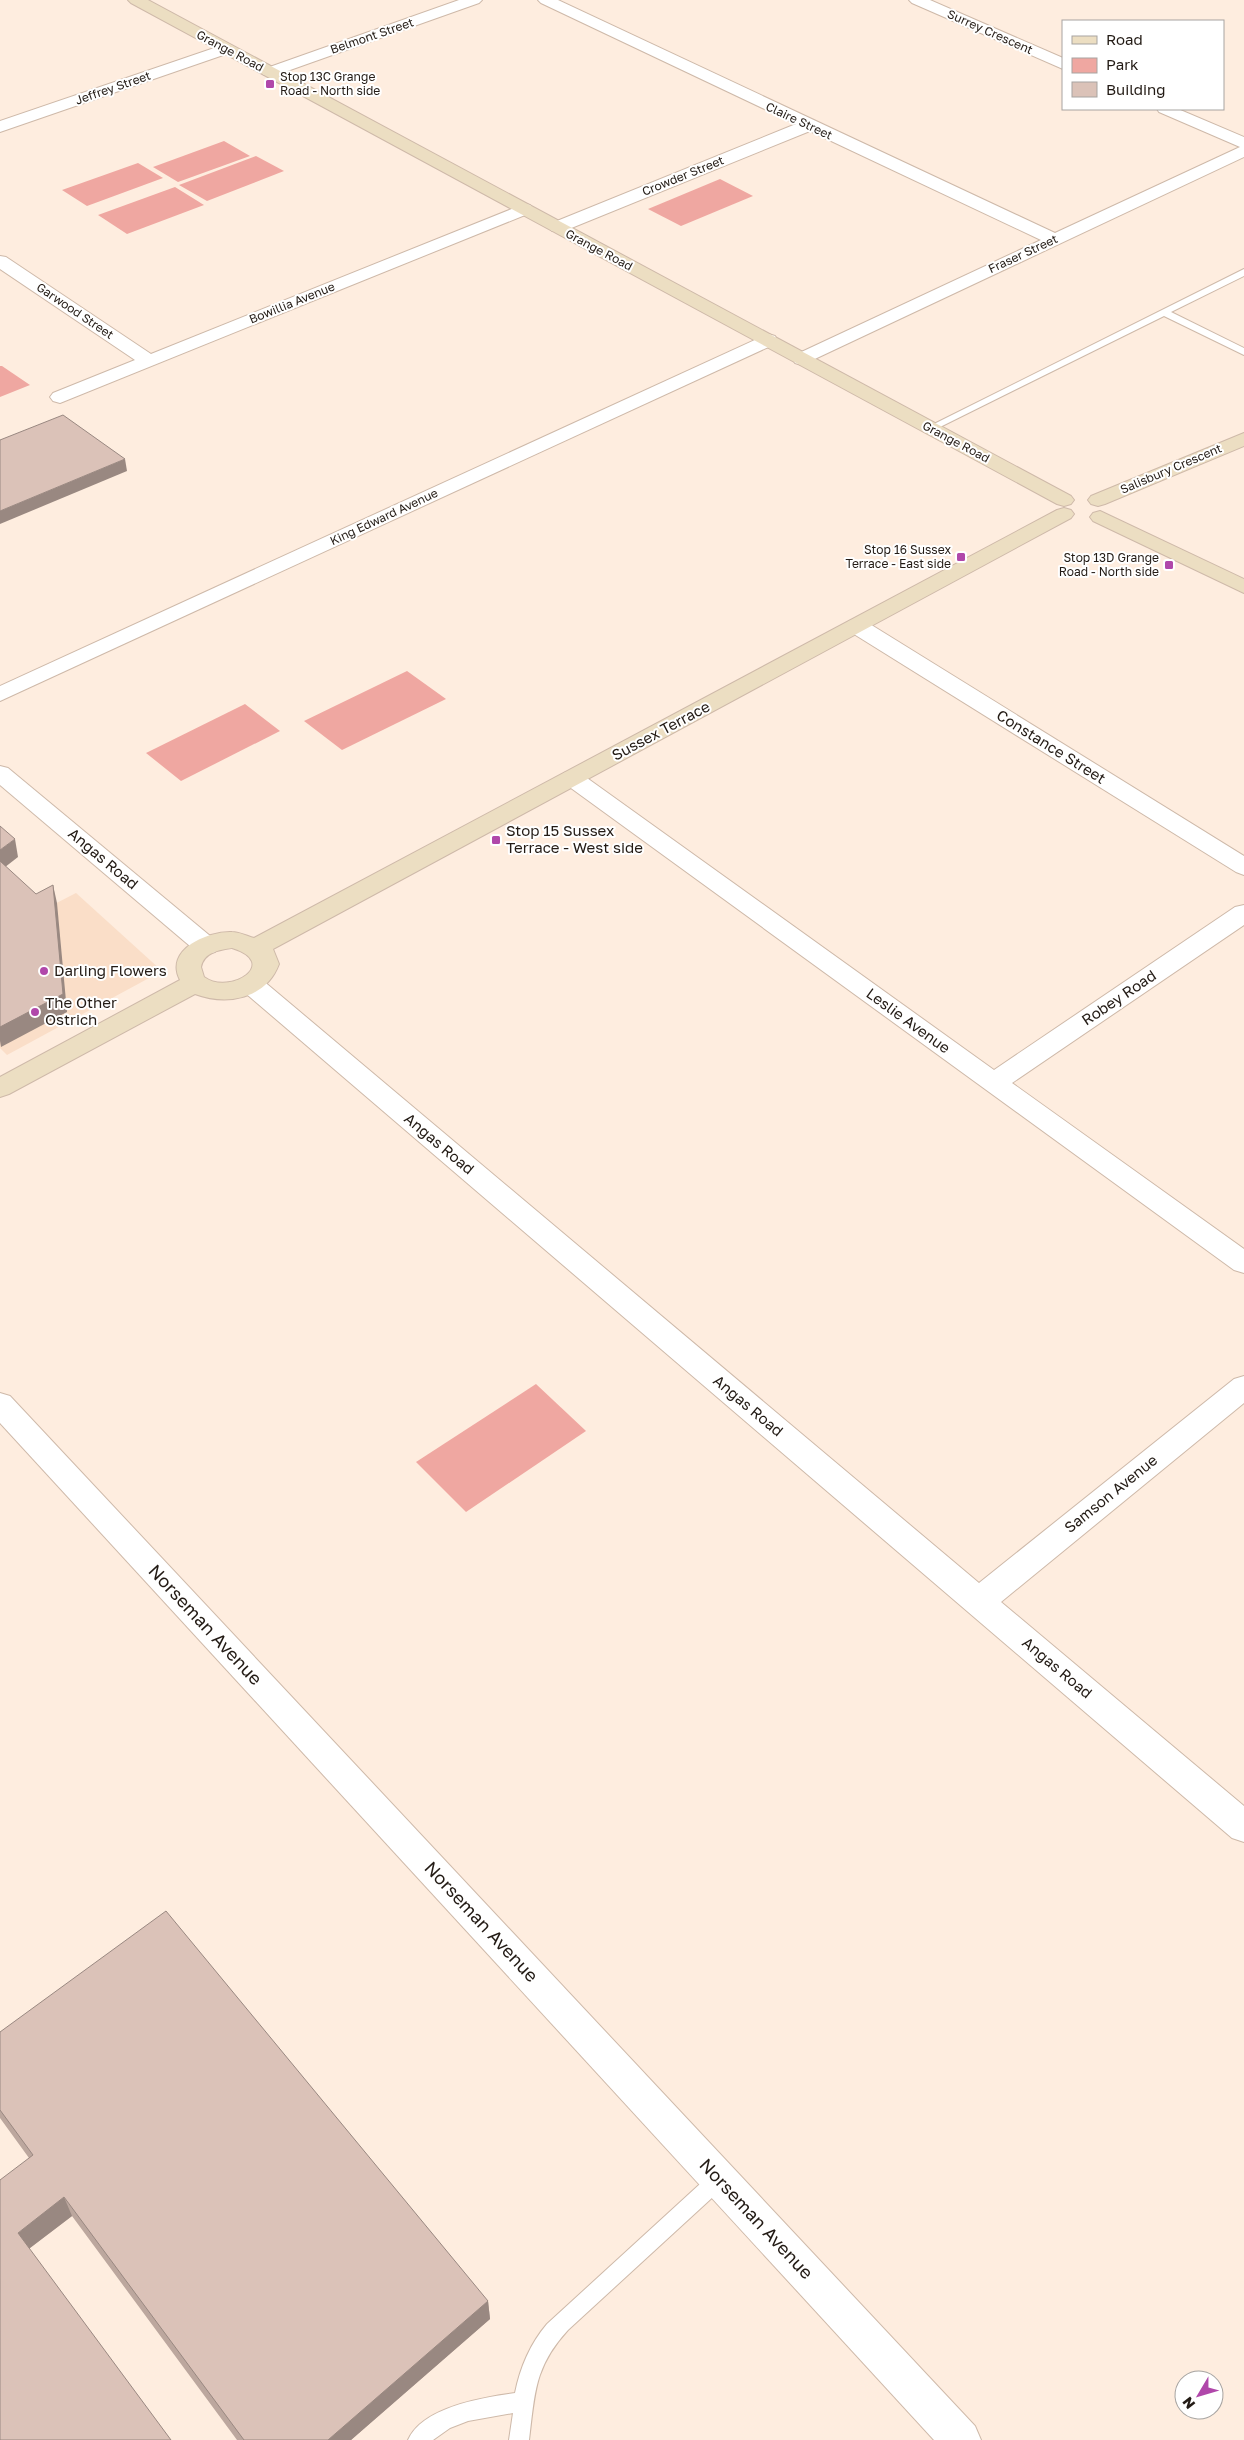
<svg xmlns="http://www.w3.org/2000/svg" width="1244" height="2440" viewBox="0 0 1244 2440" font-family="'Golos Text',sans-serif">
<style>
.built{fill:#fadec8}
.green{fill:#efa7a1}
.lines{fill:none;stroke-linecap:round;stroke-linejoin:round}
.lane-casing{stroke:#ceb9a9;stroke-width:2}
.street-casing{stroke:#ceb9a9;stroke-width:2}
.secondary-casing{stroke:#ceb9a9;stroke-width:2}
.lane{fill:#fff;fill-rule:evenodd}
.street{fill:#fff;fill-rule:evenodd}
.secondary{fill:#ecdec2;fill-rule:evenodd}
.wall{fill:#bca79e}
.shaded-wall{fill:#998881}
.building{fill:#dbc2b8;stroke:#998881}
.poi-dot{fill:#b047aa;stroke:#fff;stroke-width:2}
.labels{text-anchor:middle;stroke-width:4;stroke-linejoin:round;paint-order:stroke}
.far-street-label{font-size:12px;fill:#231b15;stroke:#fff}
.far-poi-label{font-size:12px;fill:#231b15;stroke:#fff;text-anchor:end}
.street-label{font-size:15px;fill:#231b15;stroke:#fff}
.poi-label{font-size:15px;fill:#231b15;stroke:#fff;text-anchor:start}
.near-street-label{font-size:18px;fill:#231b15;stroke:#fff}
</style>
<rect width="100%" height="100%" fill="#feeddf"/>
<polygon class="built" points="76,893 162,971 7,1055 0,1048 0,932"/>
<g class="green">
<polygon points="224,141 250,156 178,182 153,167"/>
<polygon points="256,156 284,171 207,201 179,185"/>
<polygon points="138,163 163,178 87,206 62,190"/>
<polygon points="720,179 753,196 681,226 648,209"/>
<polygon points="175,187 204,205 127,234 98,215"/>
<polygon points="0,366 2,366 30,385 0,397"/>
<polygon points="407,671 446,699 342,750 304,721"/>
<polygon points="245,704 280,731 181,781 146,753"/>
<polygon points="536,1384 586,1431 466,1512 416,1462"/>
</g>
<g class="lines">
<defs>
<g id="lane">
<polygon points="1244,269 1244,276 1171,312 1244,348 1244,355 1164,316 934,430 926,428"/>
<path d="M719,2170L726,2173L728,2179L726,2185L568,2330C534,2367 535,2393 529,2440H509L513,2413L468,2421L450,2428L433,2440H408C422,2407 484,2397 515,2393C520,2368 530,2344 547,2324L712,2173Z"/>
</g>
<g id="street">
<polygon points="459,0 482,0 479,3 276,75 264,75 262,72 264,69"/>
<polygon points="538,0 558,0 1055,233 1240,147 1159,112 1157,109 1178,109 1244,137 1244,157 802,365 795,363 793,359 795,355 1041,240 810,131 564,231 552,231 549,227 552,223 796,124 541,3"/>
<polygon points="909,0 930,0 1063,58 1063,69 912,3"/>
<polygon points="226,44 232,46 234,49 232,52 0,132 0,121"/>
<polygon points="524,204 530,205 533,209 530,213 60,403 53,401 50,397 53,393 135,360 0,269 0,256 6,257 151,354"/>
<polygon points="768,334 775,336 777,340 775,344 0,701 0,686"/>
<polygon points="857,620 865,621 1244,856 1244,875 1236,872 849,631 846,626 849,621"/>
<polygon points="0,766 8,768 215,940 218,946 215,952 206,954 197,952 0,785"/>
<polygon points="572,771 580,773 994,1070 1235,907 1244,905 1244,925 1012,1083 1244,1249 1244,1273 1234,1270 564,783 560,778 564,773"/>
<polygon points="252,977 261,979 979,1583 1234,1379 1244,1376 1244,1403 1001,1602 1244,1806 1244,1842 1232,1838 243,991 239,985 243,979"/>
<polygon points="0,1393 10,1396 975,2426 981,2440 934,2440 0,1423"/>
</g>
<g id="secondary">
<polygon points="128,0 148,0 1071,496 1074,500 1071,504 1064,506 1057,504 131,3"/>
<polygon points="1244,433 1244,446 1105,504 1098,506 1091,504 1088,500 1091,496"/>
<path d="M1064,508L1071,510L1074,514L1071,518L273,949L279,964C266,999 227,1006 195,994L9,1094L0,1097V1077L180,980C164,950 207,931 232,932C239,932 247,936 254,938L1057,510ZM232,948C281,963 230,996 204,977L201,967C204,952 219,950 232,948Z"/>
<polygon points="1100,511 1244,579 1244,593 1093,521 1090,517 1093,513"/>
</g>
</defs>
<use href="#lane" class="lane-casing"/>
<use href="#street" class="street-casing"/>
<use href="#secondary" class="secondary-casing"/>
<use href="#lane" class="lane"/>
<use href="#street" class="street"/>
<use href="#secondary" class="secondary"/>
</g>
<polygon class="wall" points="0,2032 488,2301 490,2319 351,2440 237,2440 72,2216 30,2248 0,2440 29,2158 0,2118"/>
<g class="shaded-wall">
<polygon points="125,459 127,471 0,524 0,511"/>
<polygon points="15,839 18,857 0,871 0,850"/>
<polygon points="53,885 57,903 67,1012 1,1047 0,1041 0,1027"/>
<polygon points="64,2197 72,2216 26,2251 18,2233"/>
<polygon points="488,2301 490,2319 351,2440 328,2440"/>
</g>
<g class="building">
<polygon points="63,415 125,459 0,511 0,440"/>
<polygon points="0,826 15,839 0,850"/>
<polygon points="0,861 36,894 53,885 63,994 0,1027"/>
<polygon points="166,1911 488,2301 328,2440 244,2440 64,2197 18,2233 171,2440 0,2440 0,2180 33,2155 0,2110 0,2032"/>
</g>
<g class="poi-dot">
<rect x="265" y="79" width="10" height="10" rx="2.5"/>
<rect x="956" y="552" width="10" height="10" rx="2.5"/>
<rect x="1164" y="560" width="10" height="10" rx="2.5"/>
<rect x="491" y="835" width="10" height="10" rx="2.5"/>
<circle cx="44" cy="971" r="5"/>
<circle cx="35" cy="1012" r="5"/>
</g>
<g class="labels">
<g class="far-street-label">
<text transform="translate(990 32) rotate(24)" y="4">Surrey Crescent</text>
<text transform="translate(372 36) rotate(-19)" y="4">Belmont Street</text>
<text transform="translate(230 51) rotate(28)" y="4">Grange Road</text>
<text transform="translate(113 88) rotate(-19)" y="4">Jeffrey Street</text>
<text transform="translate(799 121) rotate(25)" y="4">Claire Street</text>
<text transform="translate(683 176) rotate(-22)" y="4">Crowder Street</text>
<text transform="translate(599 250) rotate(28)" y="4">Grange Road</text>
<text transform="translate(1023 254) rotate(-25)" y="4">Fraser Street</text>
<text transform="translate(292 303) rotate(-22)" y="4">Bowillia Avenue</text>
<text transform="translate(75 311) rotate(34)" y="4">Garwood Street</text>
<text transform="translate(956 442) rotate(28)" y="4">Grange Road</text>
<text transform="translate(1171 469) rotate(-23)" y="4">Salisbury Crescent</text>
<text transform="translate(384 517) rotate(-25)" y="4">King Edward Avenue</text>
</g>
<g class="far-poi-label">
<text x="280" y="81" text-anchor="start">Stop 13C Grange<tspan x="280" dy="14">Road - North side</tspan></text>
<text x="951" y="554">Stop 16 Sussex<tspan x="951" dy="14">Terrace - East side</tspan></text>
<text x="1159" y="562">Stop 13D Grange<tspan x="1159" dy="14">Road - North side</tspan></text>
</g>
<g class="street-label">
<text transform="translate(661 731) rotate(-28)" y="5">Sussex Terrace</text>
<text transform="translate(1051 747) rotate(32)" y="5">Constance Street</text>
<text transform="translate(103 859) rotate(40)" y="5">Angas Road</text>
<text transform="translate(1119 998) rotate(-34)" y="5">Robey Road</text>
<text transform="translate(908 1021) rotate(36)" y="5">Leslie Avenue</text>
<text transform="translate(439 1144) rotate(40)" y="5">Angas Road</text>
<text transform="translate(748 1406) rotate(40)" y="5">Angas Road</text>
<text transform="translate(1111 1494) rotate(-39)" y="5">Samson Avenue</text>
<text transform="translate(1057 1668) rotate(40)" y="5">Angas Road</text>
</g>
<g class="poi-label">
<text x="506" y="836">Stop 15 Sussex<tspan x="506" dy="17">Terrace - West side</tspan></text>
<text x="54" y="976">Darling Flowers</text>
<text x="45" y="1008">The Other<tspan x="45" dy="17">Ostrich</tspan></text>
</g>
<g class="near-street-label">
<text transform="translate(205 1625) rotate(47)" y="6">Norseman Avenue</text>
<text transform="translate(481 1922) rotate(47)" y="6">Norseman Avenue</text>
<text transform="translate(756 2219) rotate(47)" y="6">Norseman Avenue</text>
</g>
</g>
<rect x="1062" y="20" width="162" height="90" fill="#ffffff" stroke="#a7a4a1"/>
<rect x="1072" y="36" width="25" height="8" fill="#ecdec2" stroke="#a7a4a1"/>
<text x="1106" y="45" font-size="15" fill="#231b15">Road</text>
<rect x="1072" y="58" width="25" height="15" fill="#efa7a1" stroke="#a7a4a1"/>
<text x="1106" y="70" font-size="15" fill="#231b15">Park</text>
<rect x="1072" y="82" width="25" height="15" fill="#dbc2b8" stroke="#a7a4a1"/>
<text x="1106" y="95" font-size="15" fill="#231b15">Building</text>
<g transform="translate(1199 2395) rotate(232)"><circle r="24" fill="#ffffff" stroke="#a7a4a1"/>
<path d="M0-4L9 19L0 12L-9 19Z" fill="#b047aa"/>
<text y="-8" font-size="14" font-weight="bold" text-anchor="middle" fill="#231b15">N</text>
</g>
</svg>
